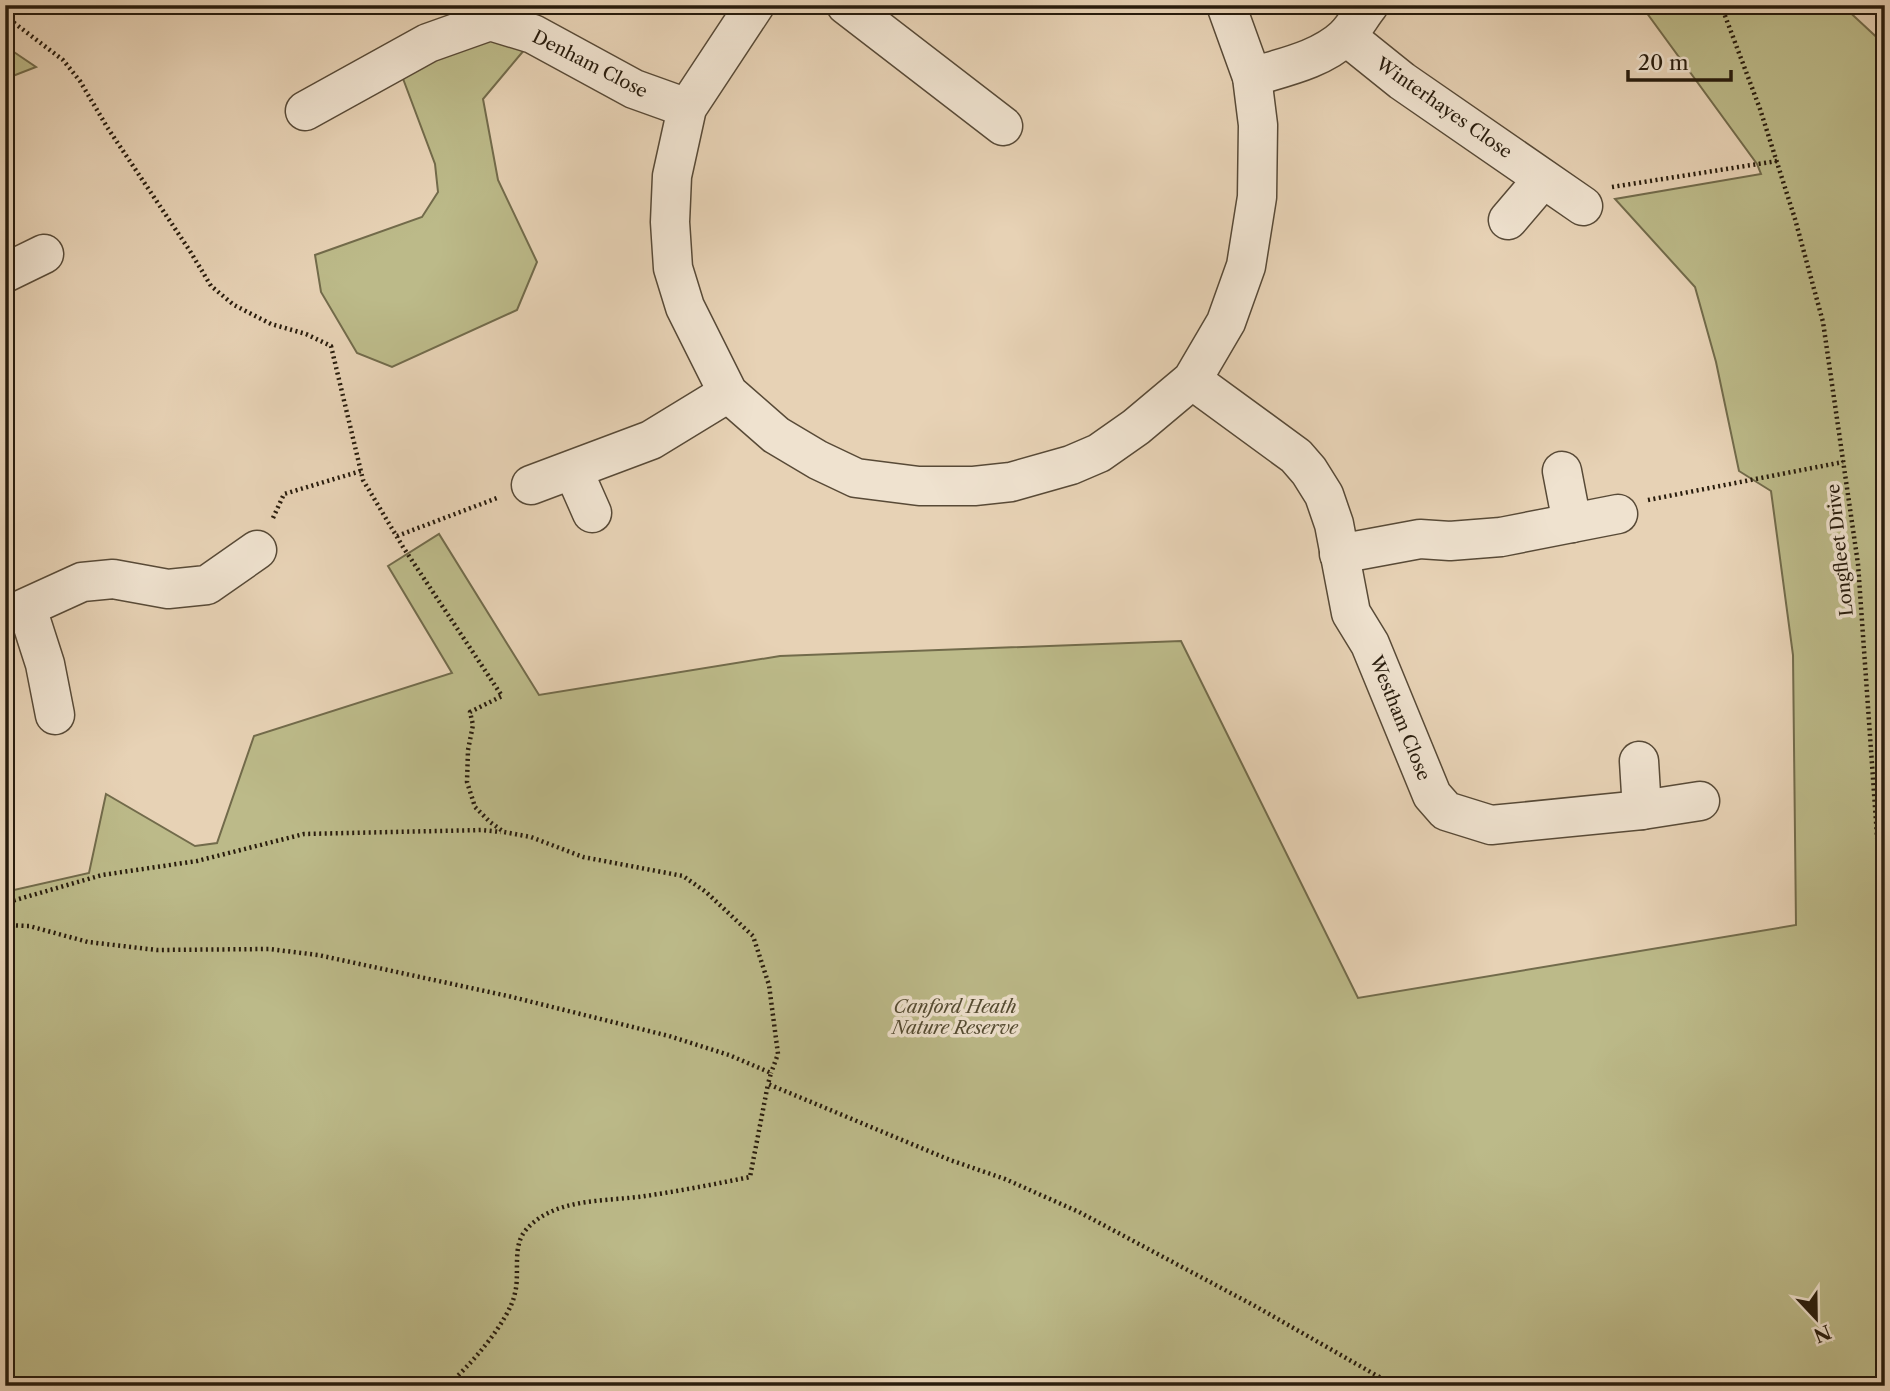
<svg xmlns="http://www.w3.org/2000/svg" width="1890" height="1391" viewBox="0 0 1890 1391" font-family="'Libre Caslon Text',serif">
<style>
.green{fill:#bcba89;stroke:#726b4b;stroke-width:2}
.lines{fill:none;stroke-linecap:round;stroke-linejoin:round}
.minor-casing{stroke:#584a37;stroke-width:41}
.path{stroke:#281c0d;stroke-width:4.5;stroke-dasharray:2 3.5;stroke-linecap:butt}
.minor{stroke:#efe2cf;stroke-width:38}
.labels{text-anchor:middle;stroke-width:7;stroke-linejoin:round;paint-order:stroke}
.street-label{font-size:18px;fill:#281c0d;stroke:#efe2cf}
.park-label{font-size:18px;font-style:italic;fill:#544b32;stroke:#efe2cf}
</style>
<rect width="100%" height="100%" fill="#e7d2b5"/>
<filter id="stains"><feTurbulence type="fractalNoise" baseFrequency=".00286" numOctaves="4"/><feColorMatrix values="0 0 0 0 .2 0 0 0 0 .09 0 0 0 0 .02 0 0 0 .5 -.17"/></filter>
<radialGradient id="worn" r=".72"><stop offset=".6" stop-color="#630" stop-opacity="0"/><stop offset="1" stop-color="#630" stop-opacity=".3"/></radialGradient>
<g class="green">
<polygon points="1641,5 1842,5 1885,45 1885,1386 5,1386 5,892 89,873 106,794 195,846 217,843 254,736 452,673 388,566 439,534 539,695 780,656 1181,641 1358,998 1796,925 1793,655 1771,491 1739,471 1716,362 1695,287 1615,199 1761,174 1757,164"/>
<polygon points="497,36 525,49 483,99 498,180 537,262 517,310 392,367 357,353 321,292 315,255 422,217 438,192 435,164 399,68"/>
<polygon points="5,46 36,67 5,79"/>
</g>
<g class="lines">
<defs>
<g id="minor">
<polyline points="755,5 687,108 672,176 670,222 673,268 685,307 728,393 776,435 818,460 856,478 919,486 974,486 1011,482 1071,465 1099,453 1136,427 1192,380 1226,322 1246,266 1257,197 1258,125 1252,77 1226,5"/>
<polyline points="846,5 1003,126"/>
<polyline points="1346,36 1402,81 1583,206"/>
<path d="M1252,77C1284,67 1320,60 1345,37C1354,28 1361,15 1369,5"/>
<polyline points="305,111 428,43 490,21 533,34 634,89 687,108"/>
<polyline points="1508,220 1543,179"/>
<polyline points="5,273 44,254"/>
<polyline points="1192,380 1296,456 1309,471 1324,495 1334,524 1351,613 1370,644 1432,795 1446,811 1491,825 1642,810 1700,801"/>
<polyline points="573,470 592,513"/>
<polyline points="1562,471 1572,523"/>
<polyline points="531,485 651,440 728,393"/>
<polyline points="1339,554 1420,539 1450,541 1501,537 1618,514"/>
<polyline points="27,608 45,664 55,715"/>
<polyline points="5,617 82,582 113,579 168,589 207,585 257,550"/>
<polyline points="1639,761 1642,810"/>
</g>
</defs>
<use href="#minor" class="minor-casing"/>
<g class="path">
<polyline points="1721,5 1760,109 1795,219 1823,322 1858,564 1878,850 1885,982"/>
<polyline points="5,16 63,60 80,81 107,127 190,251 211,286 234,305 271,324 306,334 331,346 363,480 403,547 502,696 470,712 473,725 468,750 467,782 475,807 490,822 504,832 531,837 583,857 683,876 706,892 753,936 769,985 778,1054 771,1073"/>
<polyline points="1612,187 1777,161"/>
<polyline points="1648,500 1843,462"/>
<polyline points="273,518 284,494 361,471"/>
<polyline points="397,536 497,498"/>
<polyline points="5,907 12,901 102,875 197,861 304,834 481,830 501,832"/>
<polyline points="5,925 29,926 88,942 157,950 269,949 318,955 508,996 669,1036 729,1055 771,1073 768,1084 950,1160 1005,1179 1079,1212 1255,1306 1395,1386"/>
<path d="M446,1386C468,1369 510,1320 515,1293C520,1274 512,1247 525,1231C553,1197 606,1202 645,1196C680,1191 715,1184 750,1177L768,1084"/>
</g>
<use href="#minor" class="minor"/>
</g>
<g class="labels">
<g class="street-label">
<text transform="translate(590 64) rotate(27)" y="6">Denham Close</text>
<text transform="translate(1444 108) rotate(35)" y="6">Winterhayes Close</text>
<text transform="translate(1840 550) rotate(-96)" y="6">Longfleet Drive</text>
<text transform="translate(1400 718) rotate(68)" y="6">Westham Close</text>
</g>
<g class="park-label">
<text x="955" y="1013">Canford Heath<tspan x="955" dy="21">Nature Reserve</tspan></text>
</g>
</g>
<rect width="1890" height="1391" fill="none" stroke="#e7d2b5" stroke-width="28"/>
<rect x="7" y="7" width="1876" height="1377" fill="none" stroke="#281c0d" stroke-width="3.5"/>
<rect x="14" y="14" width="1862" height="1363" fill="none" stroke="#281c0d" stroke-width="2"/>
<g transform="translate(1816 1318) rotate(158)" stroke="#efe2cf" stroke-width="5" paint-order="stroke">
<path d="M0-5L12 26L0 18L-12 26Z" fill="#281c0d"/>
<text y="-10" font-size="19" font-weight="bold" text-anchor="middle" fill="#281c0d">N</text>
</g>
<path d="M1628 70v10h103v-10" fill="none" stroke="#281c0d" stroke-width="3.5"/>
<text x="1638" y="70" font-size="21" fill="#281c0d" stroke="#efe2cf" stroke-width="5" paint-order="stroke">20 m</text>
<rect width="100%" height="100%" filter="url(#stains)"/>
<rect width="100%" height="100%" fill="url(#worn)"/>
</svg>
